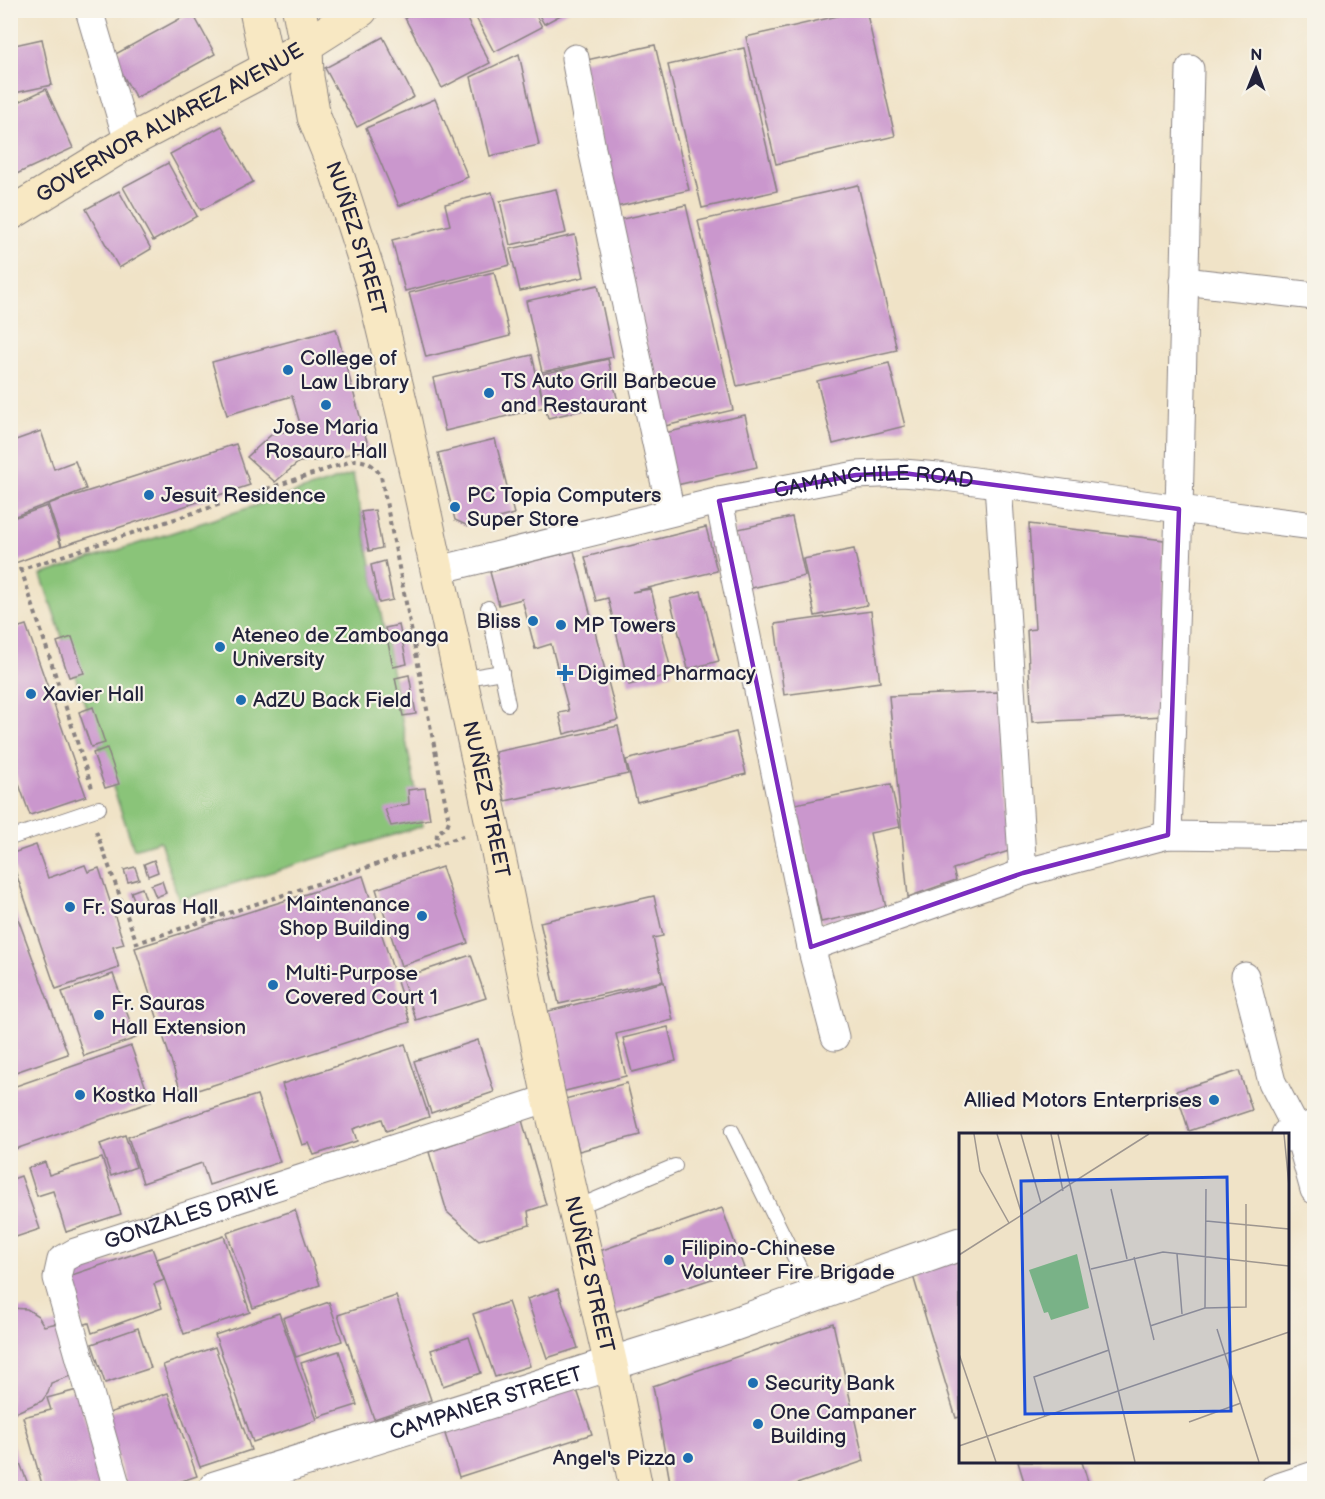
<svg xmlns="http://www.w3.org/2000/svg" width="1325" height="1499" viewBox="0 0 1325 1499" font-family="'Balsamiq Sans',sans-serif">
<style>
.green{fill:#8ac479;stroke:#56735a;stroke-width:1.5}
.building{fill:#ca97cd}
.lines{fill:none;stroke-linecap:round;stroke-linejoin:round}
.service-casing{stroke:#898281;stroke-width:16}
.minor-casing{stroke:#898281;stroke-width:29}
.tertiary-casing{stroke:#898281;stroke-width:35}
.secondary-casing{stroke:#898281;stroke-width:35}
.path{stroke:#898281;stroke-width:4;stroke-dasharray:4.5 4.5;stroke-linecap:butt}
.service{stroke:#fff;stroke-width:14}
.minor{stroke:#fff;stroke-width:27}
.tertiary{stroke:#fff;stroke-width:33}
.secondary{stroke:#f8e8c3;stroke-width:33}
.marked{fill:none;stroke:#7b2cbf;stroke-width:4.5;stroke-linejoin:round}
.poi-dot{fill:#1f6fb2;stroke:#f7f3e8;stroke-width:2}
.labels{text-anchor:middle;stroke-width:4.5;stroke-linejoin:round;paint-order:stroke}
.street-label{font-size:21px;fill:#22223b;stroke:#f7f3e8}
.poi-label{font-size:21px;fill:#22223b;stroke:#f7f3e8;text-anchor:start}
.inset-road{fill:none;stroke:#9e968f;stroke-width:1.5}
.view{fill:#1d4ed8;fill-opacity:0.15;stroke:#1d4ed8;stroke-width:3}
.inset-edge{fill:none;stroke:#22223b;stroke-width:3}
</style>
<rect width="100%" height="100%" fill="#f7f3e8"/>
<filter id="ink" filterUnits="userSpaceOnUse"><feTurbulence type="fractalNoise" baseFrequency=".0167" numOctaves="2"/><feDisplacementMap in="SourceGraphic" scale="12" xChannelSelector="R" yChannelSelector="G"/><feConvolveMatrix kernelMatrix="1 2 1 2 8 2 1 2 1" color-interpolation-filters="sRGB"/></filter>
<filter id="wash" filterUnits="userSpaceOnUse"><feTurbulence type="fractalNoise" baseFrequency=".008" numOctaves="4" result="noise"/><feDisplacementMap in="SourceGraphic" scale="24" xChannelSelector="R" yChannelSelector="G"/><feGaussianBlur stdDeviation="1.35" result="paint"/><feColorMatrix in="noise" values="0 0 0 0 0 0 0 0 0 0 0 0 0 0 0 0 0 1.4 0 .05"/><feComposite in="paint" operator="in"/></filter>
<g filter="url(#wash)">
<rect width="100%" height="100%" fill="#f0e3c7"/>
<polygon class="green" points="353,474 423,826 179,900 160,841 134,849 41,575"/>
<g id="blocks">
<g class="building">
<polygon points="418,10 462,10 490,63 442,88 405,18"/>
<polygon points="472,10 533,10 542,27 494,52"/>
<polygon points="536,10 570,10 544,24"/>
<polygon points="864,10 866,10 895,136 776,164 746,37"/>
<polygon points="192,12 215,54 136,98 112,56"/>
<polygon points="383,37 414,97 357,127 325,68"/>
<polygon points="42,39 52,85 10,94 10,46"/>
<polygon points="655,45 689,190 616,207 582,61"/>
<polygon points="744,48 777,191 702,208 668,65"/>
<polygon points="519,54 539,145 490,156 471,77"/>
<polygon points="46,89 73,148 10,177 10,106"/>
<polygon points="435,99 468,177 399,206 366,128"/>
<polygon points="222,126 253,182 201,210 170,154"/>
<polygon points="168,163 197,216 153,241 123,187"/>
<polygon points="858,185 897,350 737,386 698,221"/>
<polygon points="556,189 566,233 510,245 500,201"/>
<polygon points="119,191 151,249 119,268 86,209"/>
<polygon points="492,192 510,265 405,291 392,240 450,225 445,204"/>
<polygon points="686,205 733,410 665,426 618,220"/>
<polygon points="575,235 584,277 520,291 510,249"/>
<polygon points="494,272 510,336 426,357 409,293"/>
<polygon points="598,285 613,357 542,372 526,301"/>
<polygon points="336,329 369,449 325,460 299,462 275,482 247,457 271,435 301,427 292,396 227,415 212,362"/>
<polygon points="532,355 543,402 538,375 608,359 618,402 548,418 545,407 445,431 433,378"/>
<polygon points="889,363 905,426 833,444 817,381"/>
<polygon points="745,415 757,467 672,486 660,434"/>
<polygon points="41,431 54,469 75,461 86,489 10,518 10,442"/>
<polygon points="495,439 514,514 468,526 455,520 438,453"/>
<polygon points="236,444 250,485 62,546 48,504"/>
<polygon points="47,506 61,546 10,565 10,519"/>
<polygon points="375,510 382,548 369,551 361,512"/>
<polygon points="792,517 805,576 747,589 734,530"/>
<polygon points="1029,524 1164,540 1165,716 1032,722 1027,630 1035,629"/>
<polygon points="706,527 717,571 632,592 651,589 672,674 629,685 608,598 596,601 585,557"/>
<polygon points="854,549 867,605 815,616 803,559"/>
<polygon points="574,551 618,720 564,734 559,713 569,711 551,644 535,649 522,599 499,605 490,572"/>
<polygon points="385,561 393,600 379,603 371,565"/>
<polygon points="701,591 719,661 688,669 670,599"/>
<polygon points="871,611 880,682 784,695 775,624"/>
<polygon points="26,625 86,796 30,815 10,759 10,630"/>
<polygon points="399,625 407,664 393,667 385,628"/>
<polygon points="72,637 84,673 69,677 57,642"/>
<polygon points="409,675 416,714 403,716 395,678"/>
<polygon points="998,692 1009,851 953,869 956,880 908,897 889,696"/>
<polygon points="93,707 105,743 91,747 79,712"/>
<polygon points="618,726 628,774 505,801 495,752"/>
<polygon points="736,732 746,774 637,802 626,760"/>
<polygon points="107,748 119,784 105,788 93,753"/>
<polygon points="891,784 900,827 870,833 886,908 821,922 795,804"/>
<polygon points="425,788 430,819 391,826 385,809 409,804 408,790"/>
<polygon points="36,845 48,878 85,865 88,872 99,868 124,944 113,947 119,968 56,989 10,856 10,854"/>
<polygon points="154,860 158,872 148,876 144,864"/>
<polygon points="135,867 139,879 128,882 124,870"/>
<polygon points="442,867 468,943 401,966 376,889"/>
<polygon points="363,876 410,1022 182,1095 135,948"/>
<polygon points="162,881 166,893 156,897 151,885"/>
<polygon points="142,888 146,900 136,904 131,892"/>
<polygon points="654,896 663,936 653,938 663,981 559,1004 540,922"/>
<polygon points="10,897 68,1054 10,1074"/>
<polygon points="471,955 486,998 416,1020 402,978"/>
<polygon points="113,974 136,1038 84,1056 62,992"/>
<polygon points="664,982 673,1020 616,1034 626,1076 553,1094 533,1015"/>
<polygon points="668,1027 676,1061 632,1072 623,1038"/>
<polygon points="478,1040 494,1092 431,1113 414,1061"/>
<polygon points="405,1044 429,1117 386,1131 382,1119 353,1129 357,1141 314,1155 309,1143 302,1145 282,1084"/>
<polygon points="131,1046 151,1102 10,1151 10,1088"/>
<polygon points="1239,1071 1252,1110 1189,1131 1176,1091"/>
<polygon points="627,1083 640,1135 579,1151 565,1099"/>
<polygon points="257,1095 280,1162 209,1185 202,1163 143,1183 128,1137 186,1117"/>
<polygon points="522,1120 546,1205 528,1211 530,1225 479,1240 447,1212 429,1152"/>
<polygon points="125,1135 136,1167 111,1176 100,1144"/>
<polygon points="102,1158 121,1214 66,1232 53,1191 37,1196 28,1168 45,1162 49,1175"/>
<polygon points="21,1176 40,1229 10,1239 10,1180"/>
<polygon points="722,1208 744,1268 608,1314 594,1253"/>
<polygon points="295,1210 320,1285 253,1308 227,1233"/>
<polygon points="224,1236 250,1312 184,1334 157,1259"/>
<polygon points="152,1248 164,1280 154,1284 162,1308 92,1333 89,1323 82,1325 66,1277"/>
<polygon points="960,1254 960,1417 956,1418 911,1269"/>
<polygon points="558,1289 578,1348 547,1358 527,1299"/>
<polygon points="396,1296 431,1400 374,1419 338,1315"/>
<polygon points="329,1302 342,1341 296,1357 283,1318"/>
<polygon points="508,1302 530,1366 495,1377 473,1314"/>
<polygon points="10,1308 27,1309 38,1316 44,1326 58,1323 73,1375 51,1383 48,1393 42,1401 10,1415"/>
<polygon points="279,1313 317,1420 253,1442 215,1335"/>
<polygon points="833,1323 864,1461 785,1488 671,1488 653,1386"/>
<polygon points="138,1328 151,1368 105,1383 92,1344"/>
<polygon points="469,1337 481,1373 443,1386 431,1350"/>
<polygon points="215,1347 251,1450 200,1467 163,1365"/>
<polygon points="339,1351 357,1405 319,1417 301,1363"/>
<polygon points="575,1384 592,1434 459,1477 443,1428"/>
<polygon points="77,1390 104,1488 43,1488 23,1417 51,1410 47,1398"/>
<polygon points="168,1393 197,1476 161,1488 128,1488 103,1415"/>
<polygon points="10,1437 28,1484 34,1486 37,1488 10,1488"/>
<polygon points="1018,1462 1082,1462 1090,1488 1026,1488"/>
</g>
</g>
</g>
<g filter="url(#ink)">
<use href="#blocks" fill-opacity="0" stroke="#898281" stroke-width="1.5"/>
<g class="lines">
<defs>
<g id="service">
<polyline points="488,608 508,704"/>
<polyline points="460,679 502,672"/>
<polyline points="10,838 99,808"/>
<polyline points="732,1131 814,1297"/>
<polyline points="575,1208 675,1166"/>
</g>
<g id="minor">
<polyline points="89,10 128,142"/>
<polyline points="575,58 592,149 671,512"/>
<polyline points="1184,281 1314,296"/>
<polyline points="998,484 1023,873"/>
<polyline points="719,501 811,947 835,1037"/>
<path id="s1" d="M438,570L719,501L856,475L903,473L938,476L1179,509L1314,526"/>
<polyline points="1168,835 1179,509 1190,69"/>
<polyline points="811,947 1023,873 1168,835 1314,837"/>
<polyline points="1245,976 1272,1082 1298,1132 1314,1190"/>
<path id="s2" d="M117,1488L57,1278L61,1260L75,1252L549,1098"/>
<polyline points="1275,1488 1314,1475"/>
</g>
<g id="tertiary">
<polyline points="1288,1135 1314,1127"/>
<path id="s3" d="M215,1488L715,1331L960,1244"/>
</g>
<g id="secondary">
<polyline points="256,10 268,68"/>
<path id="s4" d="M299,10L306,45L307,77L314,117L337,174L372,283L404,417L493,828L549,1098L611,1365L636,1488"/>
<path id="s5" d="M10,214L128,142L268,68L306,45L361,10"/>
</g>
</defs>
<use href="#service" class="service-casing"/>
<use href="#minor" class="minor-casing"/>
<use href="#tertiary" class="tertiary-casing"/>
<use href="#secondary" class="secondary-casing"/>
<g class="path">
<polyline points="21,569 92,788"/>
<path d="M10,573L355,460C368,461 374,465 381,476L449,821L447,826L437,833L436,845"/>
<polyline points="96,831 137,943 463,836"/>
</g>
<use href="#service" class="service"/>
<use href="#minor" class="minor"/>
<use href="#tertiary" class="tertiary"/>
<use href="#secondary" class="secondary"/>
</g>
</g>
<path class="marked" d="M903,473L1179,509L1168,835L1023,873L811,947L719,501L856,475Z"/>
<g class="poi-dot">
<circle cx="288" cy="370" r="6"/>
<circle cx="489" cy="393" r="6"/>
<circle cx="326" cy="405" r="6"/>
<circle cx="149" cy="495" r="6"/>
<circle cx="455" cy="507" r="6"/>
<circle cx="533" cy="621" r="6"/>
<circle cx="561" cy="625" r="6"/>
<circle cx="220" cy="647" r="6"/>
<path d="M562 664h6v6h6v6h-6v6h-6v-6h-6v-6h6z"/>
<circle cx="31" cy="694" r="6"/>
<circle cx="241" cy="700" r="6"/>
<circle cx="70" cy="907" r="6"/>
<circle cx="422" cy="916" r="6"/>
<circle cx="273" cy="985" r="6"/>
<circle cx="99" cy="1015" r="6"/>
<circle cx="80" cy="1095" r="6"/>
<circle cx="1214" cy="1100" r="6"/>
<circle cx="669" cy="1260" r="6"/>
<circle cx="753" cy="1383" r="6"/>
<circle cx="758" cy="1424" r="6"/>
<circle cx="688" cy="1458" r="6"/>
</g>
<g class="labels">
<g class="street-label">
<text dy="7" stroke="none"><textPath href="#s5" startOffset="184">GOVERNOR ALVAREZ AVENUE</textPath></text>
<text dy="7" stroke="none"><textPath href="#s4" startOffset="237">NUÑEZ STREET</textPath></text>
<text dy="7" stroke="none"><textPath href="#s1" startOffset="446">CAMANCHILE ROAD</textPath></text>
<text dy="7" stroke="none"><textPath href="#s4" startOffset="813">NUÑEZ STREET</textPath></text>
<text dy="7" stroke="none"><textPath href="#s2" startOffset="375">GONZALES DRIVE</textPath></text>
<text dy="7" stroke="none"><textPath href="#s4" startOffset="1299">NUÑEZ STREET</textPath></text>
<text dy="7" stroke="none"><textPath href="#s3" startOffset="284">CAMPANER STREET</textPath></text>
</g>
<g class="poi-label">
<text x="300" y="365">College of<tspan x="300" dy="24">Law Library</tspan></text>
<text x="501" y="388">TS Auto Grill Barbecue<tspan x="501" dy="24">and Restaurant</tspan></text>
<text x="326" y="434" text-anchor="middle">Jose Maria<tspan x="326" dy="24">Rosauro Hall</tspan></text>
<text x="161" y="502">Jesuit Residence</text>
<text x="467" y="502">PC Topia Computers<tspan x="467" dy="24">Super Store</tspan></text>
<text x="521" y="628" text-anchor="end">Bliss</text>
<text x="573" y="632">MP Towers</text>
<text x="232" y="642">Ateneo de Zamboanga<tspan x="232" dy="24">University</tspan></text>
<text x="577" y="680">Digimed Pharmacy</text>
<text x="43" y="701">Xavier Hall</text>
<text x="253" y="707">AdZU Back Field</text>
<text x="410" y="911" text-anchor="end">Maintenance<tspan x="410" dy="24">Shop Building</tspan></text>
<text x="82" y="914">Fr. Sauras Hall</text>
<text x="285" y="980">Multi-Purpose<tspan x="285" dy="24">Covered Court 1</tspan></text>
<text x="111" y="1010">Fr. Sauras<tspan x="111" dy="24">Hall Extension</tspan></text>
<text x="92" y="1102">Kostka Hall</text>
<text x="1202" y="1107" text-anchor="end">Allied Motors Enterprises</text>
<text x="681" y="1255">Filipino-Chinese<tspan x="681" dy="24">Volunteer Fire Brigade</tspan></text>
<text x="765" y="1390">Security Bank</text>
<text x="770" y="1419">One Campaner<tspan x="770" dy="24">Building</tspan></text>
<text x="676" y="1465" text-anchor="end">Angel's Pizza</text>
</g>
</g>
<g transform="translate(959 1133)">
<rect width="330" height="330" fill="#f0e3c7"/>
<path d="M118,121L130,175L92,187L89,179L85,180L70,137Z" fill="#8ac479"/>
<path class="inset-road" d="M15,1L21,38L50,90M38,1L63,82M62,1L82,70M92,1L104,58M99,1L176,329M325,1L330,53M152,56L168,126M247,88L330,96M218,121L223,181M0,122L190,1M175,124L195,207M132,136L204,119L330,133M246,175L247,56M191,193L246,175L287,174V71M258,196L300,329M0,221L37,329M86,284L75,244L150,217M230,289L282,270M0,313L330,199"/>
<path class="view" d="M268,44L272,278L66,281L62,48Z"/>
<rect width="330" height="330" class="inset-edge"/>
</g>
<rect width="1325" height="1499" fill="none" stroke="#f7f3e8" stroke-width="36"/>
<g transform="translate(1256 69) rotate(1)" stroke="#f7f3e8" stroke-width="4.5" paint-order="stroke">
<path d="M0-4.5L10 22L0 15L-10 22Z" fill="#22223b"/>
<text y="-9" font-size="16" font-weight="bold" text-anchor="middle" fill="#22223b">N</text>
</g>
</svg>
